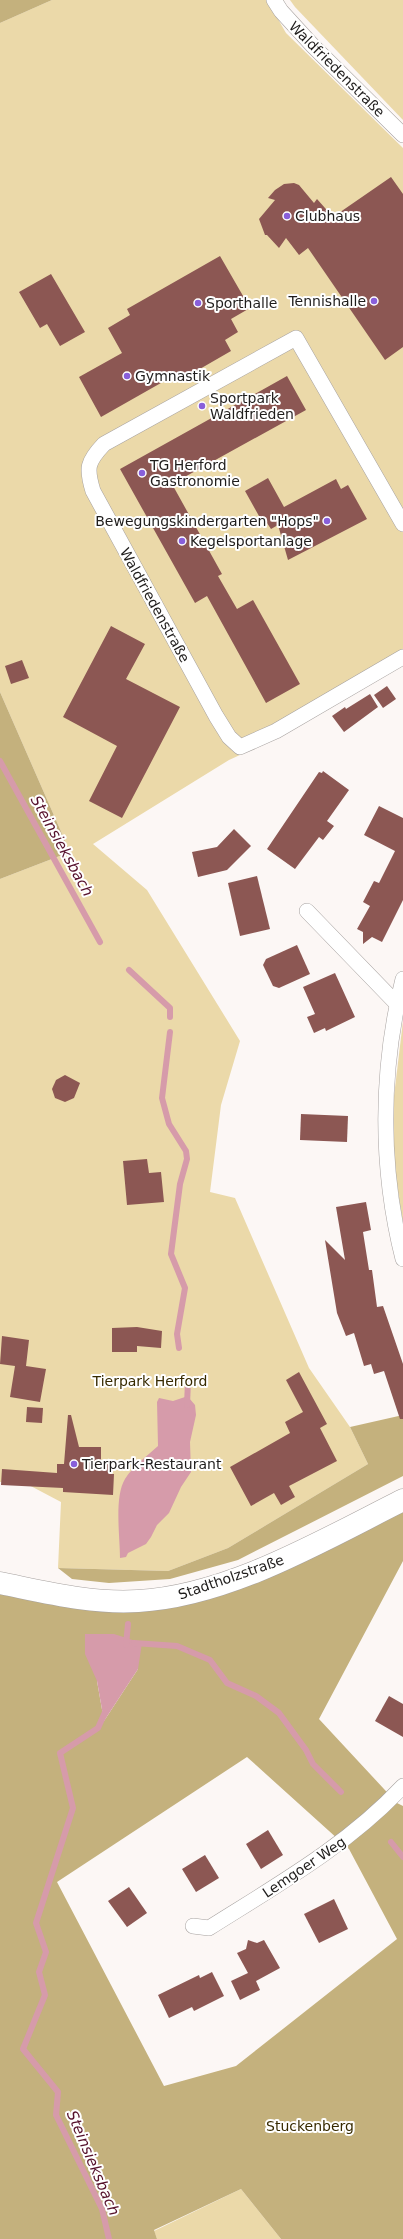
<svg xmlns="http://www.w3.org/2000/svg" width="403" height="2239" viewBox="0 0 403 2239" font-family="'DejaVu Sans',sans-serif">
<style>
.green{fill:#ebd9a9}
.forest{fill:#c4b17d;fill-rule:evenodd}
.water{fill:#d69baa}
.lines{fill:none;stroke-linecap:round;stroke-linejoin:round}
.stream{stroke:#d69baa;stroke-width:6}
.building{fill:#8c5753}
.street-casing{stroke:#a7a2a0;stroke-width:16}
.secondary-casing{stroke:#a7a2a0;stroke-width:23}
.street{stroke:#fff;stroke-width:15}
.secondary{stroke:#fff;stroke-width:22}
.poi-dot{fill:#885fda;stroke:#fff;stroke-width:1.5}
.labels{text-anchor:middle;stroke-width:4;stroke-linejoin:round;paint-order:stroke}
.street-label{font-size:14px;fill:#1f1d1c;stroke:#fff}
.poi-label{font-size:14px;fill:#1f1d1c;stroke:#fff;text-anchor:start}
.park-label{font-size:14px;fill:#372a00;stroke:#fff}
.water-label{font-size:15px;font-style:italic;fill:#56112c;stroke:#fff}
</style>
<rect width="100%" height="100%" fill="#fcf7f5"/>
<g class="green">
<polygon points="52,0 267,0 286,33 403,148 403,663 280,737 229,760 93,844 147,890 240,1041 221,1105 210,1192 235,1198 309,1368 350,1427 368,1464 228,1548 168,1571 58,1568 61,1502 25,1483 0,1482 0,879 70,852 0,692 0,23"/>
<polygon points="290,0 403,0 403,120 295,7"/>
<polygon points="403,1021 403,1223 393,1160 394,1096"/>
<polygon points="241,2189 281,2239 157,2239 154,2231"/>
</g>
<g class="forest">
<polygon points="0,0 52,0 0,23"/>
<polygon points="0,692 70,852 0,879"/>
<polygon points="403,1415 403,1476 238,1560 170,1579 109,1583 72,1579 58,1568 168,1571 228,1548 368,1464 350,1427"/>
<path d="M403,1510V1561L319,1719L397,1803L403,1806V2239H281L241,2189L154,2230L157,2239H0V1590L174,1605ZM138,1669L104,1721L97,1681ZM247,1757L349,1849L397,1939L236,2066L164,2086L57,1882Z"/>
</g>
<g class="water">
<path d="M185,1397L189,1398L195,1405L196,1415L190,1442L191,1472L181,1487L169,1513L157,1525L151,1537L146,1544L128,1553L126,1557L120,1558C120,1536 114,1497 125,1479C133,1466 146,1457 158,1446L157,1402L159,1398L173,1401Z"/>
<polygon points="114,1634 142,1643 138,1669 104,1721 97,1681 85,1654 85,1634"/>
</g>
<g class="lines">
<g class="stream">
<polyline points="0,761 100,942"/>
<polyline points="129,970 170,1008 170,1017"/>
<polyline points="170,1032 162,1098 169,1124 186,1151 187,1159 180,1184 171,1254 185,1288 177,1334 179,1348"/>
<polyline points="187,1405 188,1381"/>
<polyline points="134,1643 177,1646 210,1660 227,1683 256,1696 279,1713 306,1750 313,1764 341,1792"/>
<polyline points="126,1645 128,1624"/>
<polyline points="106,1710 98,1728 60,1753 73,1808 36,1923 46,1952 39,1972 45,1995 23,2049 58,2092 56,2115 102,2209 109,2239"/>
<polyline points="391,1842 403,1857"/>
</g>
</g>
<g class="building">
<polygon points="391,177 403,194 403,347 385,360 308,248 299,255 286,238 279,248 267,235 265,235 259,219 275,200 268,198 275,190 284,184 294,183 299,185 314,203 317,199 333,217"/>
<polygon points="220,256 250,308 231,319 238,332 225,340 231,351 179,381 175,375 101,417 79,377 122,353 108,328 130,315 127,309"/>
<polygon points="51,274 85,332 60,346 47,324 40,328 19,292"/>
<polygon points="287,376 306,410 172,484 222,574 218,576 237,609 253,600 300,684 266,703 207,596 195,603 120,469"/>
<polygon points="268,478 284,507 336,479 341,489 348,485 367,519 288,560 278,525 271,529 267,523 264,525 245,491"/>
<polygon points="111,626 145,644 126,679 180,707 122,818 89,801 117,746 63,717"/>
<polygon points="22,660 29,678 11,684 5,666"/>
<polygon points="387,686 396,699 383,708 374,695"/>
<polygon points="370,694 378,707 344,732 332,716 345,707 346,709"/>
<polygon points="323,771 349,790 327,821 334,826 323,840 319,837 295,869 267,849 319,772 322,773"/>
<polygon points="379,806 403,818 403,900 382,942 372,937 363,944 363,932 357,929 370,906 363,902 374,881 379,883 395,851 364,835"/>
<polygon points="234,829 251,846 227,870 198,877 192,852 217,847"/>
<polygon points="257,876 270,929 240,936 228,883"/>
<polygon points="297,945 310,974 279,988 273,986 263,965 266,959"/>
<polygon points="335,973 355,1017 326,1031 325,1028 314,1033 307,1017 315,1014 303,987"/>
<polygon points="65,1075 80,1083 74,1098 65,1102 55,1098 52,1089 56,1080"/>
<polygon points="301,1114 348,1116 347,1142 300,1140"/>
<polygon points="147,1159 149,1173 161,1172 164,1202 127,1205 123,1161"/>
<polygon points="366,1202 371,1230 363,1232 369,1270 372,1270 377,1307 383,1306 403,1364 403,1419 400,1419 384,1371 374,1374 371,1364 364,1366 354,1333 346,1336 337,1313 325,1240 345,1260 336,1207"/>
<polygon points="137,1327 162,1331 161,1348 137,1346 137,1352 112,1352 112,1328"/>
<polygon points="2,1336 29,1340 26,1366 46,1369 40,1402 10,1397 15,1366 0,1364"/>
<polygon points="299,1372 327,1424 320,1428 337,1461 289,1486 295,1497 281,1505 274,1493 251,1506 230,1467 290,1433 285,1422 303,1412 286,1380"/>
<polygon points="27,1407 43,1408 42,1423 26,1422"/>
<polygon points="68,1415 71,1415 79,1447 101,1447 101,1463 110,1463 110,1474 114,1474 113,1495 63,1492 63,1488 1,1485 2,1469 57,1473 57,1464 64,1464"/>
<polygon points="389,1696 403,1704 403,1737 375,1721"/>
<polygon points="268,1830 283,1855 261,1869 246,1844"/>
<polygon points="205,1855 219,1878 196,1892 182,1869"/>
<polygon points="129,1887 147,1913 127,1927 108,1901"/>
<polygon points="334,1899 348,1929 319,1943 304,1914"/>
<polygon points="248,1940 257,1943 264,1940 280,1968 256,1981 260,1990 240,2000 231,1981 248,1973 237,1953 246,1949"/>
<polygon points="212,1972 224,1996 194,2011 192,2007 169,2018 158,1995 199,1975 200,1978"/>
</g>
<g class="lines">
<defs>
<g id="street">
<polyline points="274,0 281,11 313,46 403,135"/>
<path d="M403,524L296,338L104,444C87,462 86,468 93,491L216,716L229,737L240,747L276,731L403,657"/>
<polyline points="307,911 398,1005"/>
<path d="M403,979C380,1071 380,1168 403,1259"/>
<path d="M193,1926L209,1928C277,1885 348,1845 403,1786"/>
</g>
<path id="secondary" d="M0,1583C45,1592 92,1604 138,1601C229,1596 323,1540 403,1500"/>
</defs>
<use href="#street" class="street-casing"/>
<use href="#secondary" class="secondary-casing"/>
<use href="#street" class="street"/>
<use href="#secondary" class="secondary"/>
</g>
<g class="poi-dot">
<circle cx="287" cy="216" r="4"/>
<circle cx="374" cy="301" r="4"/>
<circle cx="198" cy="303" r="4"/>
<circle cx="127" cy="376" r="4"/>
<circle cx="202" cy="406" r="4"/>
<circle cx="142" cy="473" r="4"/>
<circle cx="327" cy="521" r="4"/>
<circle cx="182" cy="541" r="4"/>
<circle cx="74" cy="1464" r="4"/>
</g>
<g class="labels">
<g class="street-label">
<text transform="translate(337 69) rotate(45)" y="5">Waldfriedenstraße</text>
<text transform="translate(155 605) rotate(61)" y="5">Waldfriedenstraße</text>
<text transform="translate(231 1577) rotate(-19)" y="5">Stadtholzstraße</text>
<text transform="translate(304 1867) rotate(-34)" y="5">Lemgoer Weg</text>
</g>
<g class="poi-label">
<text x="295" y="221">Clubhaus</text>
<text x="366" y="306" text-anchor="end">Tennishalle</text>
<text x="206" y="308">Sporthalle</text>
<text x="135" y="381">Gymnastik</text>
<text x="210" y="403">Sportpark<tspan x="210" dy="16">Waldfrieden</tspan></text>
<text x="150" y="470">TG Herford<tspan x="150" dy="16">Gastronomie</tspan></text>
<text x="319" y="526" text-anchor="end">Bewegungskindergarten "Hops"</text>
<text x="190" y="546">Kegelsportanlage</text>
<text x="82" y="1469">Tierpark-Restaurant</text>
</g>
<g class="park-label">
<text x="150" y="1386">Tierpark Herford</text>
<text x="310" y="2131">Stuckenberg</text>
</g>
<g class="water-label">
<text transform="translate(62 846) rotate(61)" y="5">Steinsieksbach</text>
<text transform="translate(93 2163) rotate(67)" y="5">Steinsieksbach</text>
</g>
</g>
</svg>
